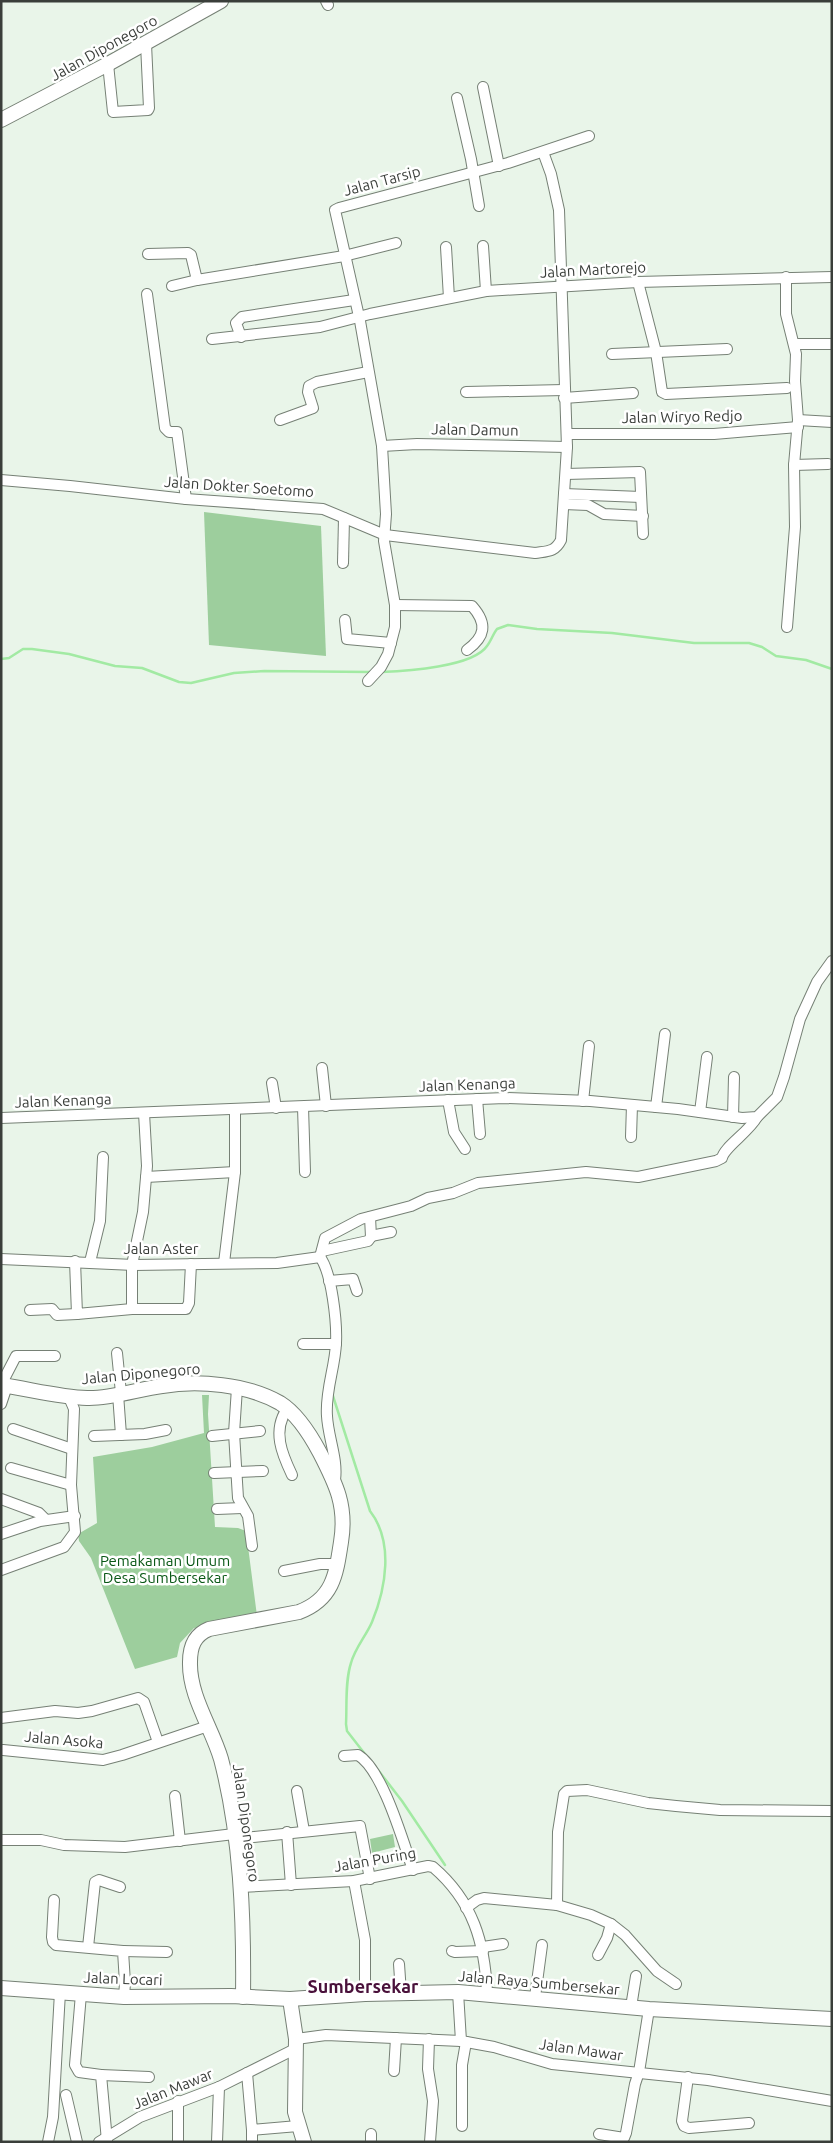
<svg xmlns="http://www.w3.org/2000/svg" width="833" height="2143" viewBox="0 0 833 2143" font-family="Ubuntu,sans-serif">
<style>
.green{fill:#9dce9d}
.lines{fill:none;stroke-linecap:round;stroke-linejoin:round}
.stream{stroke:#a2eaa3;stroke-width:2.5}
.street-casing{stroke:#768075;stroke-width:12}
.secondary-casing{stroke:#768075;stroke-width:16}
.street{stroke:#fff;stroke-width:10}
.secondary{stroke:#fff;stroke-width:14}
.labels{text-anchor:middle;stroke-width:5;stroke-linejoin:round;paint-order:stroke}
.street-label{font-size:15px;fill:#3a3e3a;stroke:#fff}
.park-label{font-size:15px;fill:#085715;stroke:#fff}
.quarter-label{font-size:18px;font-weight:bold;fill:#49103a;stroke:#fff}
</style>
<rect width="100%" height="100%" fill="#e9f5e9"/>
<g class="green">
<polygon points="204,512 321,526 326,656 209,645"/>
<polygon points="202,1395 209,1395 208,1414 215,1527 238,1528 246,1531 257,1616 194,1628 180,1643 177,1657 135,1669 91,1558 79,1541 78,1534 97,1523 93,1457 152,1447 204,1433"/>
<polygon points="393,1834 395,1847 372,1853 370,1839"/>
</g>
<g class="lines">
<g class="stream">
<polyline points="1,659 9,658 23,649 32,649 69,654 115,666 142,668 179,682 191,683 234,673 264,671 371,672"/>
<path d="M381,672C406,671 473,667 487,646C491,641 493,634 497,629L508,625L537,629L612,633L694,643H749L762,647L776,656L806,660L832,669"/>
<path d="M332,1393L370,1511C394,1542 386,1588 372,1622C366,1636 355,1648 351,1663C345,1681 347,1705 346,1724L347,1731L368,1758"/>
<polyline points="378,1770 402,1801 445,1865"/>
</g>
<defs>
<g id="street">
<polyline points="326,1 328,5"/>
<polyline points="108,64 113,112 148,110 149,108 146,44"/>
<polyline points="483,87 499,166"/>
<polyline points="457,98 471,159 479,206"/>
<polyline points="483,246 486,291"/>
<polyline points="446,247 449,298"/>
<polyline points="148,254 188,253 191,255 197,280 344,256 396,243"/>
<polyline points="786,277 786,314 796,354 795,381 798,420 794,465 795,527 787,627"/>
<polyline points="638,282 656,352 662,392 666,394 787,388"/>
<polyline points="172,286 197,280"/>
<polyline points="147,294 165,428 169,432 177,432 186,499"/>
<polyline points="241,337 236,323 242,317 354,300"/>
<polyline points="212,339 320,327 370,314 486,291 638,282 832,277"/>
<polyline points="794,344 832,344"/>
<polyline points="612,354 727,349"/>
<polyline points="466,392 564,390"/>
<polyline points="564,398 633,393"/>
<polyline points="280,420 313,408 308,392 309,386 317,382 368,372"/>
<polyline points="798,420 832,422"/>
<polyline points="567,434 714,434 798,427"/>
<polyline points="382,446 417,444 567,447"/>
<polyline points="794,465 828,464"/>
<polyline points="566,474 640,472 643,534"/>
<path d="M1,480L70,486L186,499L323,509L385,535L535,553C548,551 555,552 561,540L567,447L559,210L551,174L543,152"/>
<polyline points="564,494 641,497"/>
<polyline points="564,504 588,505 604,514 643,516"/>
<polyline points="343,563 344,518"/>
<path d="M395,605L472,606C488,624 485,637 467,650"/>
<polyline points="345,620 347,639 391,643"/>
<polyline points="368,681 381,667 388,654 395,627 395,605 384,541 386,514 382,446 360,321 335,210 339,208 508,163 589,136"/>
<polyline points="322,1068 326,1106"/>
<polyline points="272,1083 276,1108"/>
<polyline points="477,1099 480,1134"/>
<polyline points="448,1100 454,1132 465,1149"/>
<polyline points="583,1101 589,1046"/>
<polyline points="303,1107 305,1172"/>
<polyline points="656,1107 665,1034"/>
<polyline points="700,1112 707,1057"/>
<polyline points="733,1117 734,1077"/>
<polyline points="1,1118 505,1098 590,1101 678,1109 742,1118 757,1117 777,1097 784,1077 800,1019 817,982 832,961"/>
<polyline points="631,1137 632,1105"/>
<polyline points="146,1177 235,1172"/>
<polyline points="371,1236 391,1232"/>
<polyline points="322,1251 368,1241 371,1237 370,1217"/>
<path d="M320,1257L325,1238L361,1219L411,1206L428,1198L453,1193L478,1183L586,1172L638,1177L716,1161L722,1158C724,1147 749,1132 757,1117"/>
<path d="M320,1257C332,1273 337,1323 336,1343C335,1368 325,1391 327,1416C328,1437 338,1459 335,1480"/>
<polyline points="1,1259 134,1265 277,1263 320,1257"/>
<polyline points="75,1261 77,1314 132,1309 132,1265 143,1212 147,1166 144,1113"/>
<polyline points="90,1262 100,1221 103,1157"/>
<polyline points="224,1263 235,1172 235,1109"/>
<polyline points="329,1281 353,1279 357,1291"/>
<polyline points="132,1309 186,1309 189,1303 191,1264"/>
<polyline points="30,1310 52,1309 57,1315 77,1314"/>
<polyline points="303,1344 336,1344"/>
<polyline points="117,1353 121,1393"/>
<polyline points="1,1385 16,1356 55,1356"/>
<polyline points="237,1388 234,1433 238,1498 248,1516 252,1546"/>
<polyline points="118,1394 121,1435"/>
<polyline points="1,1404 7,1386"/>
<path d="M287,1409C272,1431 282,1454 292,1475"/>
<polyline points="13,1429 72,1449"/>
<polyline points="94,1436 145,1434 166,1430"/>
<polyline points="212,1436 260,1431"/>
<polyline points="11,1468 71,1485"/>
<polyline points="214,1473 263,1471"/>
<polyline points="1,1499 39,1513 46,1520"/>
<polyline points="217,1509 242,1508"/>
<polyline points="1,1534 40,1521 75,1516"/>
<polyline points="1,1570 64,1547 75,1532 71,1485 74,1409 68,1395"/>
<polyline points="284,1571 320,1564 337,1564"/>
<polyline points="1,1718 55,1711 78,1713 92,1711 138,1698 144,1702 158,1742"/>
<polyline points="3,1750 103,1760 122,1755 208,1726"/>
<path d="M344,1756L358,1755C383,1770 403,1842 413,1870"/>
<polyline points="297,1791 304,1831"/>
<polyline points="175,1796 180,1841"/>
<polyline points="287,1832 291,1885"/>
<polyline points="235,1839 360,1826 370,1879"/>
<polyline points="1,1840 41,1840 64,1845 125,1847 234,1834"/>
<polyline points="354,1881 365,1940 365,1994"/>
<path d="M240,1887L354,1881L428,1866L433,1867C473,1901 485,1943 487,1993"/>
<polyline points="54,1900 52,1937 53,1942 56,1945 123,1951 125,1983 124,1997"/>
<polyline points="557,1905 558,1832 564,1794 567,1791 587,1790 648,1803 676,1806 720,1810 832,1811"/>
<polyline points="466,1908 477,1900 484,1898 557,1905 591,1915 611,1924 625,1935 657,1971 676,1984"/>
<polyline points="88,1947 95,1882 99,1880 120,1887"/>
<polyline points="483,1947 503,1944"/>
<polyline points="123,1951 167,1952"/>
<polyline points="452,1951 455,1952 483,1951"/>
<polyline points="598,1955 607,1938 611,1924"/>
<polyline points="399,1964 401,1993"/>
<polyline points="458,1992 461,2041"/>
<polyline points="81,1994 75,2065 79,2072 101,2075 107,2141"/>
<polyline points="535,1997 542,1945"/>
<polyline points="631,2007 636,1976"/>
<polyline points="296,2039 326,2035 461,2041 494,2047 552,2064 708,2080 832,2101"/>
<polyline points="429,2039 428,2069 433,2101 430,2142"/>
<polyline points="394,2071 396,2038"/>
<polyline points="247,2073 252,2130 298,2126"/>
<polyline points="101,2075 149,2077"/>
<polyline points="688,2077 682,2121 684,2126 689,2128 749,2123"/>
<polyline points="66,2095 77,2142"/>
<polyline points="462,2126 462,2065 466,2042"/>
<polyline points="371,2134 371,2142"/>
<polyline points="599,2134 624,2138 626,2133 635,2084 639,2072 649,2009"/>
<polyline points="48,2142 53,2117 60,1992"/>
<polyline points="99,2142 140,2117 219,2087 297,2048"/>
<polyline points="178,2142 178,2101"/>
<polyline points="217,2142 219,2087"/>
<polyline points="252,2142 252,2130"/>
</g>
<g id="secondary">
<polyline points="1,120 108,64 221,1"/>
<path d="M1,1385C29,1389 60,1397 87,1398C110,1399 139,1389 162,1386C198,1380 247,1384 280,1403C296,1413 311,1436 320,1453C336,1484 347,1506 341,1542C336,1575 333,1599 299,1612L209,1629C194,1635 190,1647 190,1662C189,1696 212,1728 221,1759C241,1835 244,1919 243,1997"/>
<polyline points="1,1988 124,1997 231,1996 290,1999 365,1994 458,1992 649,2009 832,2019"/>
<polyline points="290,1999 296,2039 295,2112 304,2142"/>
</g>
</defs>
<use href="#street" class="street-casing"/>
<use href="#secondary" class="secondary-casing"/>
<use href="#street" class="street"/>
<use href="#secondary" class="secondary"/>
</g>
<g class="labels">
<g class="street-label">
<text transform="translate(104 48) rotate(-29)" y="5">Jalan Diponegoro</text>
<text transform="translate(382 181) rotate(-15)" y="5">Jalan Tarsip</text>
<text transform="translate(593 270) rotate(-3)" y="5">Jalan Martorejo</text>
<text transform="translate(682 417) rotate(-1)" y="5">Jalan Wiryo Redjo</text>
<text transform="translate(475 430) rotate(1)" y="5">Jalan Damun</text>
<text transform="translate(239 487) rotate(4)" y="5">Jalan Dokter Soetomo</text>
<text transform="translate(467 1085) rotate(-2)" y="5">Jalan Kenanga</text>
<text transform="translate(63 1101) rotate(-2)" y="5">Jalan Kenanga</text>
<text x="161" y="1254">Jalan Aster</text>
<text transform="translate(141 1374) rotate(-5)" y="5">Jalan Diponegoro</text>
<text transform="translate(64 1740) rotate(5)" y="5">Jalan Asoka</text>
<text transform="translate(246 1823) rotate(82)" y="5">Jalan Diponegoro</text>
<text transform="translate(375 1860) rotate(-10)" y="5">Jalan Puring</text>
<text transform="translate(123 1979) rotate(2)" y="5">Jalan Locari</text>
<text transform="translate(539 1983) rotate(5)" y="5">Jalan Raya Sumbersekar</text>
<text transform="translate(581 2050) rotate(8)" y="5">Jalan Mawar</text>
<text transform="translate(173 2089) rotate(-22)" y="5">Jalan Mawar</text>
</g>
<g class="park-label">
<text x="165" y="1566">Pemakaman Umum<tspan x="165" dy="17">Desa Sumbersekar</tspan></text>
</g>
<g class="quarter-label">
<text x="363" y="1993">Sumbersekar</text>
</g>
</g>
<rect width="833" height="2143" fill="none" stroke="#3a3e3a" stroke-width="5"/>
</svg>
